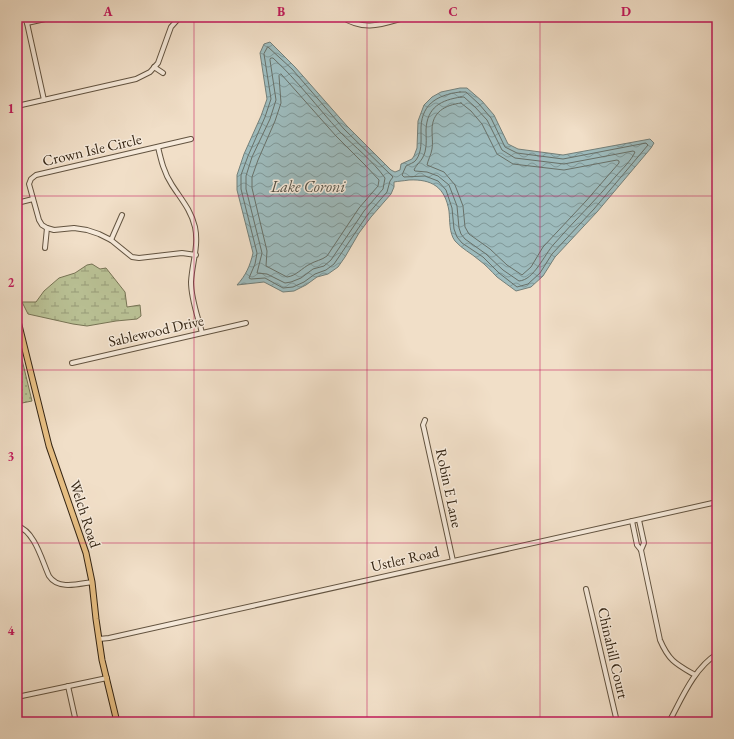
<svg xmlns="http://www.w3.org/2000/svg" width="734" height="739" viewBox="0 0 734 739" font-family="'EB Garamond',serif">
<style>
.wetland{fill:url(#wetland-marsh);stroke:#777455}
.park{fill:url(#park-dots);stroke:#777455}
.water{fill:url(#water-waves);stroke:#737f79}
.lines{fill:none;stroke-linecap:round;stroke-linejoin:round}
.shore{stroke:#687068;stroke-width:1}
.minor-casing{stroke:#635441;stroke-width:6}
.major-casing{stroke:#342514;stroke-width:7}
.minor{stroke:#f6eadb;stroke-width:4}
.major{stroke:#e8c084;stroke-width:5}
.grid{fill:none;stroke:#c2185b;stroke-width:1;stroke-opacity:0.55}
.labels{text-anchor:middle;stroke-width:3;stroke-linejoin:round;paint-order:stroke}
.street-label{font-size:15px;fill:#342514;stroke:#f6eadb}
.water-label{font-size:16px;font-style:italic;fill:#545247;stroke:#f6eadb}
.neatline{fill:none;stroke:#c2185b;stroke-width:1.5}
.grid-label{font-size:13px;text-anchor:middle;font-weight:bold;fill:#c2185b}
</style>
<defs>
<pattern id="wetland-marsh" width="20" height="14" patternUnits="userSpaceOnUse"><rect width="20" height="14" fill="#bac296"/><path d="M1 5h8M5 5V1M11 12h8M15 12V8" fill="none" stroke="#989d79"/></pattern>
<pattern id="park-dots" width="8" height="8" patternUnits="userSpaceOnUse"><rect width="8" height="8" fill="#bac296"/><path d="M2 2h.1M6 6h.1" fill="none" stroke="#989d79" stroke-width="1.8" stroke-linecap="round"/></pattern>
<pattern id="water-waves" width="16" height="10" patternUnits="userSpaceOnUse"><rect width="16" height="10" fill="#9dbbbd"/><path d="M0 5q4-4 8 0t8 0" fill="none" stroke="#819898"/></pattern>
</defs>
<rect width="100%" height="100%" fill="#f1dfc8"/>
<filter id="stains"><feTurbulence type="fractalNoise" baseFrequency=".005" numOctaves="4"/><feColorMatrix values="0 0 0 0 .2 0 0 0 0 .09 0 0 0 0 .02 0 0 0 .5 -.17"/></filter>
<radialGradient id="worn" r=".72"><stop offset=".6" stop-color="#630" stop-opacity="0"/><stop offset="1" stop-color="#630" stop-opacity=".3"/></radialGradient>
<polygon class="wetland" points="92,264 100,269 106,268 125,292 127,307 140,305 141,316 137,319 116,321 87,326 73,324 28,314 22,302 36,302 44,291 59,278 75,273 87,265"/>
<polygon class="park" points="17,339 32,401 17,404"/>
<path class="water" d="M270,42L295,67L347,126L391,170L395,172L400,170L401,164L412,159L414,156L417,148L418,121L424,105L432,97L441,92L460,88H467L482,101L494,115L508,144L518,149L563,155L650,139L654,143L651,148L597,212L555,257L543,276L531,287L516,291C510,286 503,282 497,277C491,271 486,265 479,260C471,253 462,249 455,241C449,233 450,221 449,211C445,187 432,179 409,180C403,181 399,181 394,182V187L391,194L371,217L359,233L345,257L338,267L328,274L317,277L306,285L294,291L283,292L264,282L237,285C246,275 250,266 253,253L237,190V175L244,154L261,116L267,99L260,53L264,44Z"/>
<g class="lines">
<g class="shore">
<polygon points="268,47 292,69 344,129 393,177 390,181 387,192 368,214 334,264 326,270 315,274 304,282 293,287 283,288 265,278 251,279 249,278 255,264 257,253 241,189 241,175 248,156 265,117 271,99 264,54"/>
<path d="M271,58H273C298,81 317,107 340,132C355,147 373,161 385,178L383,189L364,211L331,260L324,266L313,269L301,278L291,282L285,283L267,274L257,273L262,253L246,189V176L252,157L270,119L276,100L270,60Z"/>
<path d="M281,74L336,136L365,165L379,180L378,186L359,208L327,256C322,260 315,261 310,264C302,268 296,276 287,277L266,266L267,251L252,188V177L258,160L275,121L281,103L279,76Z"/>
<path d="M460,92H466L479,104L491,118L505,147L517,153L563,159L646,143L648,145L594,209L552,254L540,273L528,284L517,287L499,273L483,257L462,243L457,237L454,229L452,208L446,190L438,181L425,176L404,177L402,175L406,166C409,164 414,163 416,160C422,152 421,141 421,132C420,105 436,95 460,92Z"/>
<path d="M461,97H464L475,107L487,120L502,150L515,158L564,164L633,151L635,152C631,161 622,169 616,176C596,200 574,221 554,244C544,255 534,280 519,281L503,270L486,254L465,239L461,234L459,228L457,206L449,185L438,176L427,172L415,171L414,170C417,163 422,162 425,152C427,144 426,137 426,130C427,107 441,100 461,97Z"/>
<path d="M461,103L471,111L482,124L497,154L513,164L564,170L617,160L619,161V163L586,201L543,247L531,267L522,275L507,265L490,249L469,234L465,227L463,206L455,185L444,172L427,165C428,160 431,155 432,149C433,143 432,137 432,130C432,112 445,105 461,103Z"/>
</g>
<defs>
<g id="minor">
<polyline points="24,17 27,23 44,100"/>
<path d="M342,17C365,32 382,24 407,17"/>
<polyline points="27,23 54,17"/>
<polyline points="154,67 163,73"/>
<polyline points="17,106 136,79 150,72 158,63 171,27 180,17"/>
<polyline points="191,139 36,175 31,179 29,184 39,220 42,225 47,228 54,230 74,228 87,230 99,234 111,240 132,257 139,258 182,253 196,255"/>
<path d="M158,147C161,160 164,173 172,185C181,199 191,210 195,227C199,246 192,263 191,282C191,299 198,317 202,333"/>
<polyline points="17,203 33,199"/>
<polyline points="111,240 122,215"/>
<polyline points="45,248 47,228"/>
<polyline points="72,363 246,323"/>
<polyline points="425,420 423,425 424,429 453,561"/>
<polyline points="639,520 644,543 641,550"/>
<path d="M632,521L637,545L641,550L660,640C669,661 676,664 695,675"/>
<path d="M17,526C35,531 42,561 49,576C58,590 78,584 92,582"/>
<polyline points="586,589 617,722"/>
<polyline points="99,639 109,638 717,502"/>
<polyline points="68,686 76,722"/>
<polyline points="17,697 107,678"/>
<path d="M669,722C681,700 694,668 717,654"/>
</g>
<polyline id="major" points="17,317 49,446 86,553 92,582 96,619 102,660 117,722"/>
</defs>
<use href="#minor" class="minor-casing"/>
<use href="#major" class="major-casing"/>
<use href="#minor" class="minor"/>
<use href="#major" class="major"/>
</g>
<path class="grid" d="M194,17V722M367,17V722M540,17V722M17,196H717M17,370H717M17,543H717"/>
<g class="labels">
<g class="street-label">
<text transform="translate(92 150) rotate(-13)" y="5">Crown Isle Circle</text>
<text transform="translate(156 331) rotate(-13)" y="5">Sablewood Drive</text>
<text transform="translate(449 488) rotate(78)" y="5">Robin E Lane</text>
<text transform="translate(85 514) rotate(72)" y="5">Welch Road</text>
<text transform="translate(405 559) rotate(-13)" y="5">Ustler Road</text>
<text transform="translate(613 653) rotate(77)" y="5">Chinahill Court</text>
</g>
<g class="water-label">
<text x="308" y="192">Lake Coroni</text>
</g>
</g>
<rect width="734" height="739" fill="none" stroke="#f1dfc8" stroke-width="44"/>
<rect x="22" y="22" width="690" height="695" class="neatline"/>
<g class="grid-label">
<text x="108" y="16">A</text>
<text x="281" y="16">B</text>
<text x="453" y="16">C</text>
<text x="626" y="16">D</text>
<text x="11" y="113">1</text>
<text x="11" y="287">2</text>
<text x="11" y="461">3</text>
<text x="11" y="635">4</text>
</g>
<rect width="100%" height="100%" filter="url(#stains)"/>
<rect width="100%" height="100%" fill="url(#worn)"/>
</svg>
